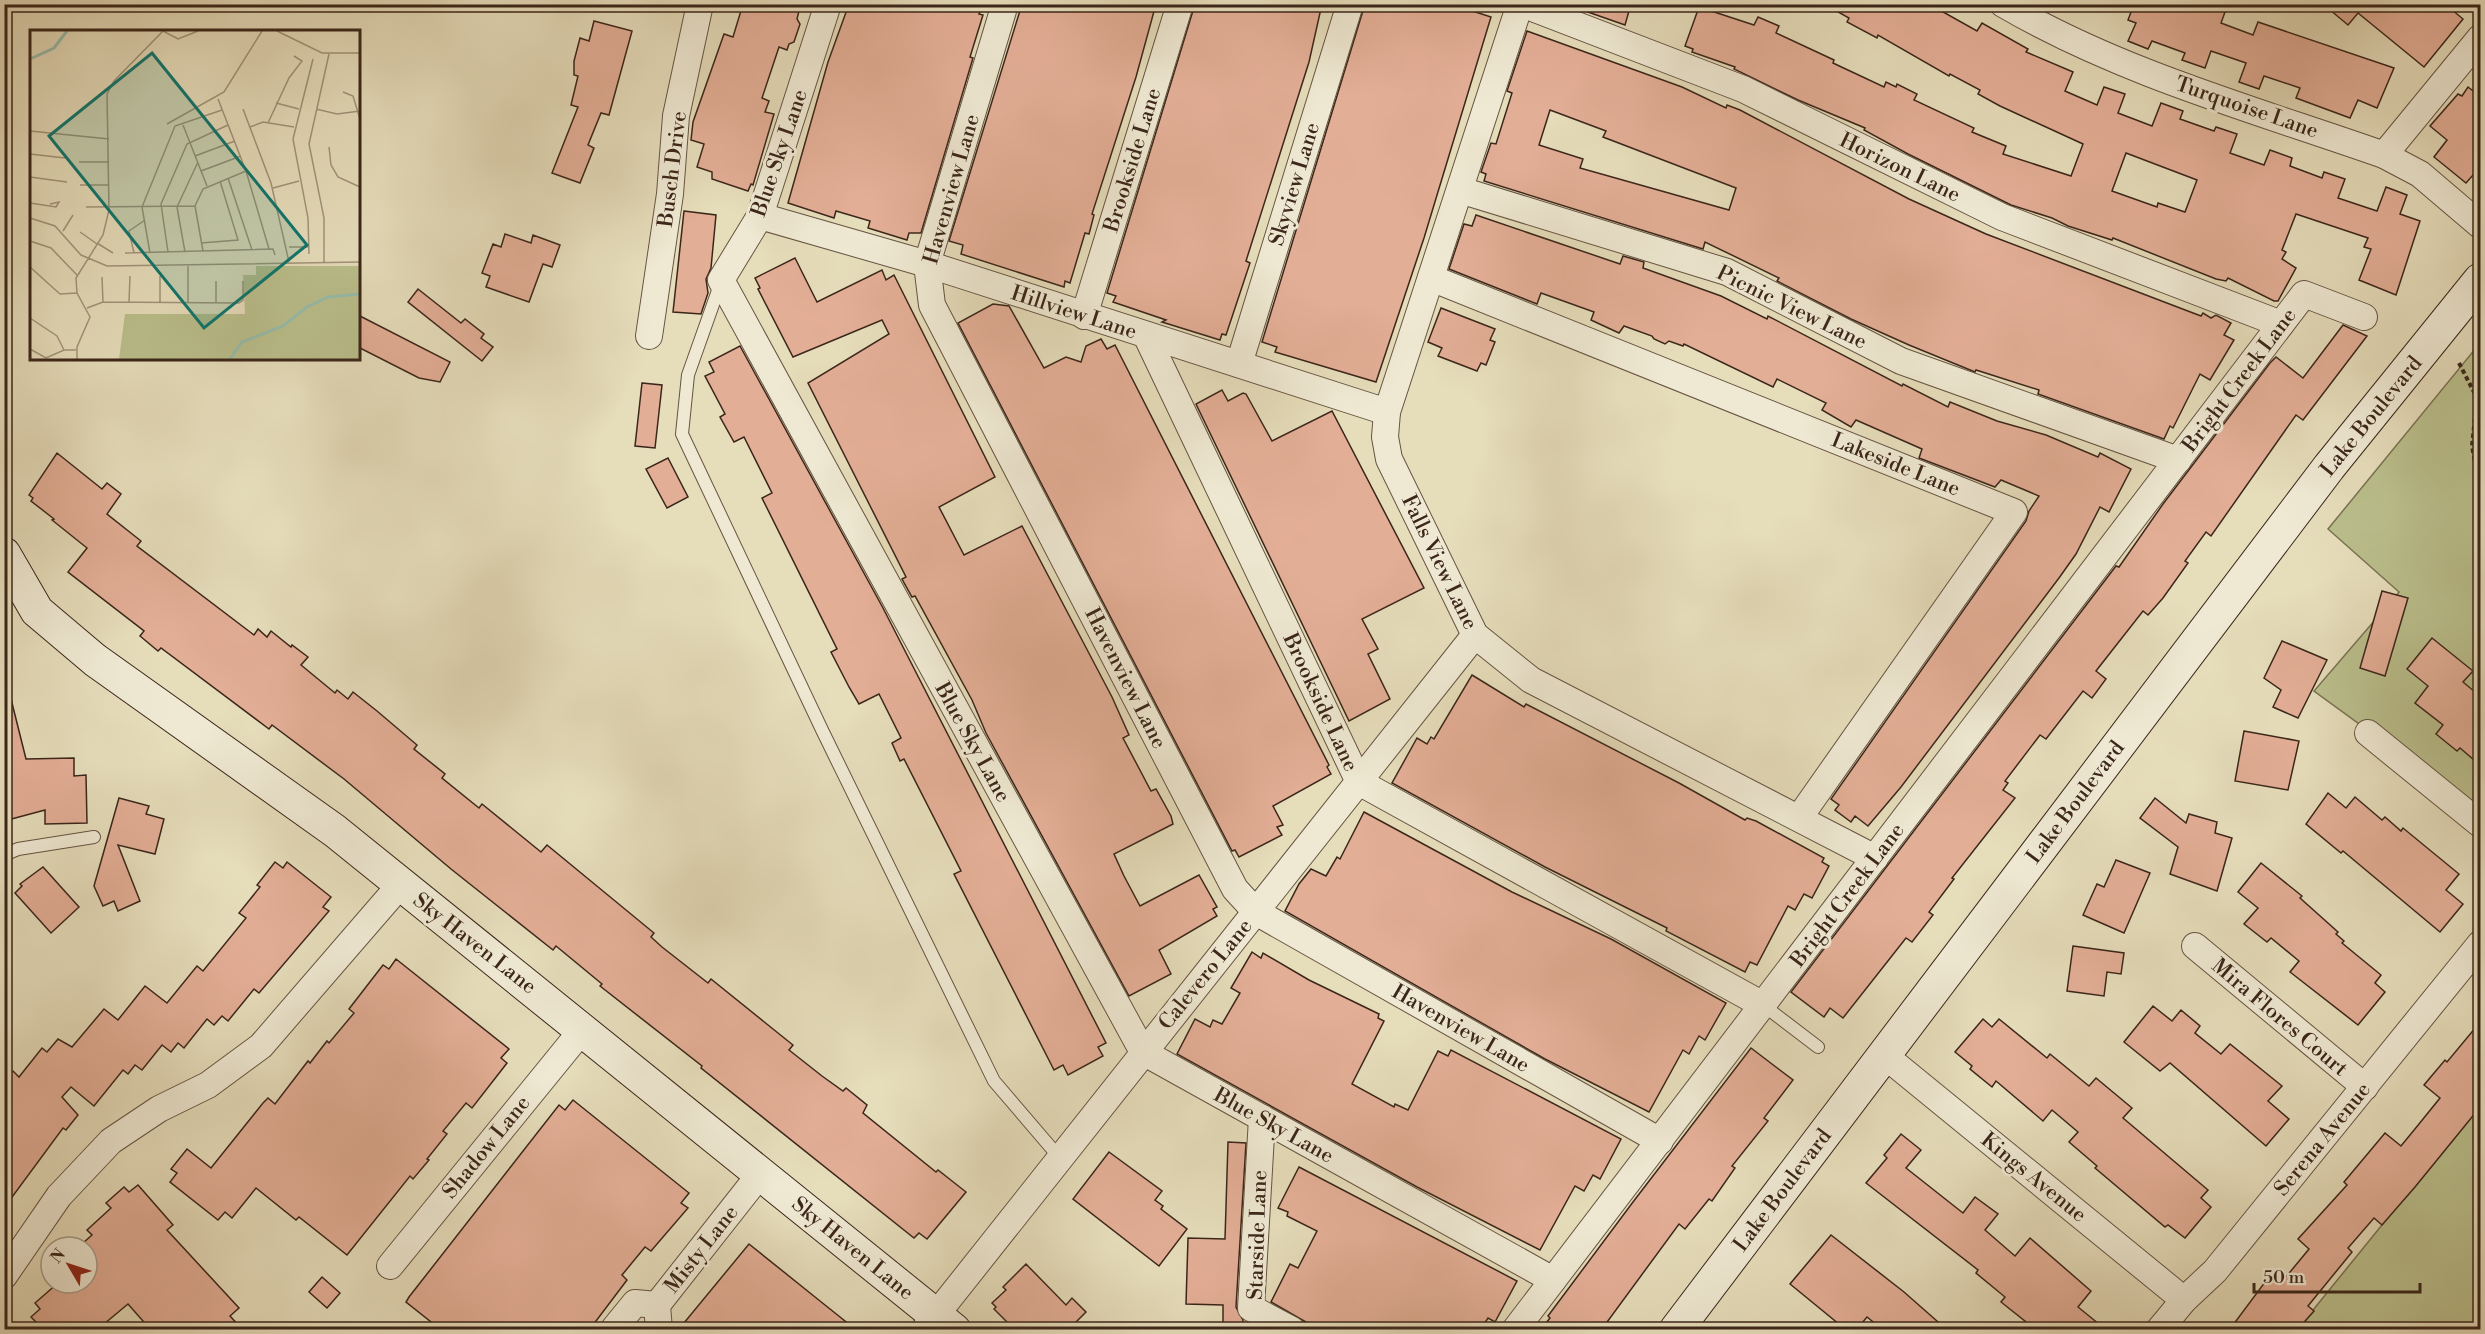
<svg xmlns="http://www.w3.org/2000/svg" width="2485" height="1334" viewBox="0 0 2485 1334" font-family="'Libre Bodoni',serif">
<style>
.green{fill:#babf8c;stroke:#7a7253;stroke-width:1.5}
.building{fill:#e3ae96;stroke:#3b261a;stroke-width:1.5;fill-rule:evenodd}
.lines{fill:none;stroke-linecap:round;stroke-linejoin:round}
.lane-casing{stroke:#665442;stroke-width:14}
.street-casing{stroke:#665442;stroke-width:28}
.secondary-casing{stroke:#3b261a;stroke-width:35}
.path{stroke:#3b261a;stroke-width:4;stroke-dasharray:4.5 3;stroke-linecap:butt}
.lane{stroke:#efe9d3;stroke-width:12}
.street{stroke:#efe9d3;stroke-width:26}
.secondary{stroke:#efe9d3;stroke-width:33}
.labels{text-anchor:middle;stroke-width:6;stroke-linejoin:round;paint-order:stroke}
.street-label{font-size:21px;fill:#3b261a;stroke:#efe9d3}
.inset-river{fill:none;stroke:#97bdab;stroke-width:3}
.inset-road{fill:none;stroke:#a2947b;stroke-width:1.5}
.view{fill:#0f766e;fill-opacity:0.15;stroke:#0f766e;stroke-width:3}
.inset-edge{fill:none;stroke:#3b261a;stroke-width:3}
</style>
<rect width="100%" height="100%" fill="#e6ddbb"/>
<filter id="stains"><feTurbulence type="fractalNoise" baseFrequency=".00333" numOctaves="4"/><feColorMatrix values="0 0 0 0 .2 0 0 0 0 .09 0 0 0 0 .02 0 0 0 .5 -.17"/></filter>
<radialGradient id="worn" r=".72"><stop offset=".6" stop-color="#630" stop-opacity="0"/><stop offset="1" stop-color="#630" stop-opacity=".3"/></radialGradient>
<g class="green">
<polygon points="2480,343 2480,812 2314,691 2399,592 2328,529"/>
<polygon points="2480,1104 2480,1329 2298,1330 2309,1315"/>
</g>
<g class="building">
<polygon points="743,4 780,4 799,11 797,19 800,24 794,42 789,44 787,50 779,47 762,98 769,101 765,112 774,114 753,185 751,184 748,191 712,179 712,172 697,167 704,144 691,140 693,122 724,34 733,37"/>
<polygon points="849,4 983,4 979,14 983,15 970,57 973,58 921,233 909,233 907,240 868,228 870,221 836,211 834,218 788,203 828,62"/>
<polygon points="1022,4 1156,4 1136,77 1092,214 1094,215 1089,234 1085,233 1070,283 1065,281 1064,287 961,254 963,245 949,241"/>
<polygon points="1195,4 1322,4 1309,62 1246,261 1250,263 1226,335 1222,334 1220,340 1162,322 1166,320 1113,302 1116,296 1107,293"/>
<polygon points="1365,4 1451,4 1491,17 1424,238 1376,382 1275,352 1277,347 1262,342"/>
<polygon points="1565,4 1631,4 1625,25"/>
<path d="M1824,4H1929L1977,31L1982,23L2028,49L2026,52L2073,72L2065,91L2097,105L2104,87L2125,94L2118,113L2152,126L2161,103L2183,111L2180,119L2214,131L2216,127L2237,134L2230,153L2264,165L2270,150L2292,158L2290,166L2322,178L2324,172L2345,179L2338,198L2377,211L2386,187L2407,195L2400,214L2420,221L2396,295L2359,280L2371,249L2364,247L2368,238L2296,214L2282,250L2286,252L2282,259L2296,268L2278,301H2274L2228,278L2226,281L2216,279L2113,238L2112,240L2068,226L2052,218L2011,205L1908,154L1864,130L1865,128L1798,100L1734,69L1735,67L1692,52L1693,49L1685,46L1699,7L1754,25L1758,17L1779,26L1776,33L1834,60L1833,63L1884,87L1886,82L1896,87L1897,84L1917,94L1914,100L1974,128L1972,132L2006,146L2003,154L2071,176L2083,144L2000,106L1978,94L1980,90L1950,74L1949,76L1878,35L1877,38L1847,22L1849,18ZM2126,153L2197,180L2185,212L2158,203L2157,207L2112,191Z"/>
<polygon points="2134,4 2202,4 2225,12 2221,23 2253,35 2258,22 2394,68 2377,108 2358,100 2350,118 2296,98 2300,88 2264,76 2259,89 2239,82 2246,63 2211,51 2205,68 2182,60 2185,53 2152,41 2148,49 2128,41 2136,23 2128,20"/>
<polygon points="2323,4 2445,4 2463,19 2424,67 2358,13 2348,25"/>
<polygon points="594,21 632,31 609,115 601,113 588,145 594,148 580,183 552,173 578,107 571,105 578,76 574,75 574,61 580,38 589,41"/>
<path d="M1527,31L1682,87L1726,108L1727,105L1740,110L1909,199L1986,234L2201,316L2203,313L2211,318L2216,315L2231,323L2224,335L2234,340L2210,380L2200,374L2173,428L2170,426L2164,439L2038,394L2039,390L1976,370L1975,372L1909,345L1851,319L1777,281L1779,278L1705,242L1703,249L1484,181L1486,174L1481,172L1491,143L1496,144L1512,93L1507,91ZM1550,110L1606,131L1603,137L1736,188L1729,210L1580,168L1583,159L1539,145Z"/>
<polygon points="2468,87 2481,97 2481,166 2466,183 2434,157 2447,140 2430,126 2458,94 2462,96"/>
<polygon points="684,211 716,215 711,268 706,279 708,293 701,314 673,312"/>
<polygon points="1476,215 1620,264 1623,256 1644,262 1643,268 1721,296 1767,319 1768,316 1902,386 1903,384 1948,407 1950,402 1997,421 2046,435 2098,457 2100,453 2131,469 2109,512 2100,507 2076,554 2059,578 1901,787 1868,826 1855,816 1851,822 1835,810 1839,805 1831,799 2026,521 2029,511 2039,496 2001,480 1995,487 1919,458 1922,449 1856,420 1851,427 1822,410 1826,403 1777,379 1773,387 1684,344 1683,346 1669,341 1665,344 1654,339 1652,336 1624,326 1619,333 1591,320 1594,312 1541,293 1537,304 1449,269 1464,224 1472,226"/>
<polygon points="505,234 531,243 533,235 560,245 552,267 543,264 529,302 486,287 490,276 482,273 493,244 501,247"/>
<polygon points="795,258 817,302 882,270 886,280 894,275 995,477 939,507 964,555 1022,526 1112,697 1129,735 1123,738 1151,791 1156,789 1171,816 1173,824 1114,854 1124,876 1140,906 1199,875 1217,907 1213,909 1217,916 1159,950 1171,974 1129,996 986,733 972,700 915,596 912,597 902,579 906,577 808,383 889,334 882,320 793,357 758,289 760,288 755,278"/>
<polygon points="418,289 461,323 465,319 484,334 481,338 493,347 482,361 408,302"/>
<polygon points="993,304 1009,306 1044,368 1066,357 1081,362 1086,346 1101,339 1107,349 1115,345 1329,765 1327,767 1331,774 1273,806 1283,825 1277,827 1282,835 1239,857 1235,850 1232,851 958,323"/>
<polygon points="1441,308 1495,329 1490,340 1495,342 1486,365 1481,363 1477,371 1438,356 1442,348 1428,342"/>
<polygon points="358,315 450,362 440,382 419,378 358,347"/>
<polygon points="2343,325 2367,336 2303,420 2296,415 2211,536 2206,532 2185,561 2188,563 2163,598 2148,615 2143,611 2096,671 2106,679 2092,698 2083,691 2046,739 2040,735 2005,781 2008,783 2003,790 2015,798 1952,878 1954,879 1929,912 1933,915 1912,942 1906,938 1843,1018 1830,1008 1824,1017 1791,992 2116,566 2119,567 2163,504 2270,363 2276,357 2303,378"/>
<polygon points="740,346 883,608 1106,1043 1098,1047 1103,1056 1068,1075 1063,1065 1054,1070 954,874 961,871 904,759 900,761 892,743 901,738 879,694 859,704 849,687 831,652 837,649 762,498 772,493 744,437 734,442 720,417 725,414 705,376 714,372 709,362"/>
<polygon points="642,383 662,385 655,448 635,446"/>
<polygon points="1222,390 1228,401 1243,393 1246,394 1272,441 1332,411 1424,588 1362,619 1378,649 1368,654 1390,699 1349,721 1196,404"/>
<polygon points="57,453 102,489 107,483 121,494 107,514 141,541 137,546 254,635 258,629 267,637 271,631 291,647 292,645 308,657 301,665 335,693 337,690 348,699 353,692 377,711 417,745 414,749 445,774 442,778 479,808 482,804 541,852 547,845 654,933 651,937 662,947 708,983 711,979 778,1033 793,1045 789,1050 822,1076 843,1091 846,1088 867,1105 863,1113 936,1172 938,1170 966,1192 927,1239 919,1233 914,1238 701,1068 702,1066 600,986 602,984 556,946 553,950 451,869 344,779 272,725 269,729 161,648 158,651 140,636 144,631 68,572 87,548 52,520 54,519 31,501 33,498 29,495"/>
<polygon points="668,458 688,497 667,508 646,469"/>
<polygon points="2382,591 2408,598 2385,676 2360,668"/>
<polygon points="2432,638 2473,671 2463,682 2481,697 2481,766 2460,748 2457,751 2436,734 2443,725 2415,703 2428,686 2407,669"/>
<polygon points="2282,641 2327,660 2298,718 2273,707 2281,690 2264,678"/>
<polygon points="1472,675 1524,707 1526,704 1679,783 1745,820 1747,818 1756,821 1824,858 1822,862 1829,866 1812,898 1804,894 1795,910 1788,906 1757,965 1750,962 1745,972 1666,931 1667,928 1545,867 1392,783 1417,738 1427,744 1431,737 1434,739"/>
<polygon points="11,699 26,759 74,758 74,776 86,775 87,823 45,824 45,810 4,821 4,700"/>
<polygon points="2244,731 2299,741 2288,790 2235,781"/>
<polygon points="2328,793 2346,808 2355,797 2382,820 2385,817 2401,831 2403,828 2459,874 2446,890 2463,904 2440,932 2343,851 2341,853 2306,824"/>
<polygon points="119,798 149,806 146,814 164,819 155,854 118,845 140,901 118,911 114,901 103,906 94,886"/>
<polygon points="2155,798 2186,823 2189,814 2217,822 2215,833 2232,838 2217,891 2170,874 2178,847 2140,818"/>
<polygon points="1364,812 1512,892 1611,939 1726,1003 1705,1040 1699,1036 1689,1054 1683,1050 1649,1112 1545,1059 1285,911 1299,884 1311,869 1326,876 1337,857 1340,859"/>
<polygon points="2116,860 2150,873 2124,933 2083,915 2097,884 2104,887"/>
<polygon points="275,862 283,868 287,862 331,897 323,907 329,911 259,993 254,989 228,1021 222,1016 214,1025 207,1019 184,1048 178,1043 171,1052 162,1045 142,1070 135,1065 128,1074 123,1070 94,1106 71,1087 62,1097 78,1115 66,1130 63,1128 4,1208 4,1081 13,1071 19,1077 42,1048 47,1052 58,1039 72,1047 104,1009 118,1020 145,986 167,1003 197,966 203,971 246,918 239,913 260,887 257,885"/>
<polygon points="2261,863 2302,896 2300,898 2338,932 2336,934 2344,941 2342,943 2381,975 2375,983 2385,992 2358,1025 2290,972 2299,961 2271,938 2267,942 2244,924 2258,908 2238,892"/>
<polygon points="43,867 79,907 51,933 15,893 22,886 20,884"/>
<polygon points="2073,946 2124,953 2121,974 2107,972 2104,996 2067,991"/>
<polygon points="1252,952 1261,958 1263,953 1309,980 1379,1014 1378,1018 1384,1021 1352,1084 1394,1107 1395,1104 1408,1110 1438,1051 1448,1056 1451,1050 1621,1139 1600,1179 1593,1175 1584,1191 1575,1186 1540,1250 1417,1187 1177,1054 1195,1019 1210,1027 1213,1020 1222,1024 1240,993 1231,988"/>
<polygon points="396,959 509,1049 501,1058 507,1063 472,1108 466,1103 443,1131 447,1134 427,1159 429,1160 413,1179 410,1176 347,1255 299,1217 296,1220 256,1188 232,1218 225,1212 218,1220 170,1182 177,1173 171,1169 187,1149 211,1168 263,1103 268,1098 275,1104 308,1061 310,1063 327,1041 329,1043 354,1013 349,1009 383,965 389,969"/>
<polygon points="2153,1006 2172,1021 2181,1010 2200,1026 2195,1033 2221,1054 2230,1044 2282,1086 2268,1101 2289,1119 2266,1146 2170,1063 2160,1071 2124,1042"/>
<polygon points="1983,1019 1992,1027 1999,1019 2047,1058 2050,1054 2089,1086 2096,1078 2132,1108 2123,1118 2208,1190 2201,1198 2211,1207 2185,1238 2168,1225 2165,1227 2095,1168 2097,1166 2069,1142 2078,1132 2052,1110 2043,1121 1996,1081 1992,1087 1970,1069 1972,1066 1955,1052"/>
<polygon points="2481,1021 2481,1106 2415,1187 2382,1225 2374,1218 2348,1248 2352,1252 2308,1306 2314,1311 2298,1329 2230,1329 2271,1274 2281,1283 2309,1249 2298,1239 2347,1185 2344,1182 2385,1133 2401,1146 2419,1124 2440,1098 2424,1085 2445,1060 2447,1062"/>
<polygon points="1751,1048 1793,1080 1764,1118 1768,1121 1732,1166 1735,1168 1712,1201 1709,1199 1685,1229 1679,1224 1602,1329 1541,1329 1550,1318 1548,1316 1633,1202"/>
<polygon points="573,1100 689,1193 681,1203 688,1208 651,1251 645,1247 622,1275 627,1280 590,1329 440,1329 406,1302 409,1297 559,1105 565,1110"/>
<polygon points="1901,1134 1921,1150 1906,1168 1963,1213 1975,1197 1998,1214 1985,1230 2015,1256 2030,1238 2091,1291 2078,1307 2105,1329 2035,1329 2001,1302 2005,1297 1976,1273 1978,1270 1866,1183 1887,1158 1884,1155"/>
<polygon points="1228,1142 1246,1143 1236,1307 1243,1320 1243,1329 1223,1329 1223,1305 1186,1304 1188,1238 1225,1239"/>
<polygon points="1109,1152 1162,1191 1155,1200 1163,1206 1161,1209 1187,1229 1159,1266 1073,1199"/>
<polygon points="1299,1167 1517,1281 1495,1322 1488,1318 1481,1329 1318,1329 1271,1302 1290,1264 1298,1268 1317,1231 1287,1216 1288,1212 1278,1208"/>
<polygon points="138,1185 173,1225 167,1230 239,1308 230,1316 242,1329 150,1329 128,1304 98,1329 43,1329 31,1317 40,1309 35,1303 58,1283 87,1283 87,1247 83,1243 92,1235 87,1230 111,1208 106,1203 124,1187 129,1192"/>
<polygon points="1831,1235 1904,1292 1946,1329 1882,1329 1867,1317 1857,1329 1845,1329 1790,1284"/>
<polygon points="749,1244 820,1301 855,1329 679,1329"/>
<polygon points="1026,1264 1066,1305 1072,1298 1086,1312 1069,1329 1014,1329 994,1309 996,1307 992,1303 1006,1290 1003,1287"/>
<polygon points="322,1277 340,1293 327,1308 309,1292"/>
</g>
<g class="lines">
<defs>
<g id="lane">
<polyline points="721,282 688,375 682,434 823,732 994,1081 1059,1157"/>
<polyline points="4,855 18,849 94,837"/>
<polyline points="1763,1005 1818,1047"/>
</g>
<g id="street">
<polyline points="828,4 760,216 721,280 1143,1052 1553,1280"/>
<polyline points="1005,4 927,264 932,305 1235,889 1256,912 1660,1141"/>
<polyline points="1520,4 1387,412 1385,437 1389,459 1475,635 1531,680 1875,858"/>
<polyline points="1522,4 1743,89 2002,217 2281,324"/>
<path d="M2003,4C2121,73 2256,110 2384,155L2420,174L2480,225"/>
<polyline points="2384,155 2480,38"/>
<polyline points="1460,190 1727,272 1901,361 2178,460"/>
<polyline points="760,216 927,264 1387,412"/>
<polyline points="1431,278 2014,512 1799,818"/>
<polyline points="1084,316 1180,4"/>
<polyline points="1146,335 1359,782 1763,1005"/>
<polyline points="649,336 670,194 676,116 700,4"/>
<polyline points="1239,364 1350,4"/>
<polyline points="2368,733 2480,824"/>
<polyline points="2195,946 2365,1087"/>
<polyline points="1884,1055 2184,1300"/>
<polyline points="1262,1118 1251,1308 1292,1330"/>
<polyline points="390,1266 583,1029"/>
<polyline points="4,1276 59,1196 111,1141 159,1109 208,1085 261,1046 401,884"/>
<polyline points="613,1330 635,1303 657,1305"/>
<polyline points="659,1330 657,1305 761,1173"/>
<polyline points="924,1330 1475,635"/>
<polyline points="1515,1330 2304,294 2364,317"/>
<polyline points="2159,1330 2184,1300 2215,1271 2480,944"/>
</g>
<g id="secondary">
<polyline points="4,554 37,611 95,660 335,831 954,1330"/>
<polyline points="1676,1330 2329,467 2480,280"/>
</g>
</defs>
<use href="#lane" class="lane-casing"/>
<use href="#street" class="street-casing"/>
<use href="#secondary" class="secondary-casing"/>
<g class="path">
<polyline points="2459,363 2477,398 2472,446 2480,489"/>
<polyline points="2475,1330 2480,1321"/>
</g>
<use href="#lane" class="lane"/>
<use href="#street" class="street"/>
<use href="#secondary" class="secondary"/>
</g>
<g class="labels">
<g class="street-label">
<text transform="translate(2247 107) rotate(19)" y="7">Turquoise Lane</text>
<text transform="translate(779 153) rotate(-71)" y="7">Blue Sky Lane</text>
<text transform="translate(1132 160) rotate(-73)" y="7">Brookside Lane</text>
<text transform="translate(1900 167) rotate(26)" y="7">Horizon Lane</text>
<text transform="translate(672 169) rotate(-83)" y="7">Busch Drive</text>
<text transform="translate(1294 184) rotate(-73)" y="7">Skyview Lane</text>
<text transform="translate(951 189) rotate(-74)" y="7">Havenview Lane</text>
<text transform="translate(1792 307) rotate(26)" y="7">Picnic View Lane</text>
<text transform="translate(1074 312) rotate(18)" y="7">Hillview Lane</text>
<text transform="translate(2239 380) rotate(-53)" y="7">Bright Creek Lane</text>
<text transform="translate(2371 416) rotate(-51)" y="7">Lake Boulevard</text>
<text transform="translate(1896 464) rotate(22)" y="7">Lakeside Lane</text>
<text transform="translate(1440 562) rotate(64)" y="7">Falls View Lane</text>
<text transform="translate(1126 678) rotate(63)" y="7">Havenview Lane</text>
<text transform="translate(1321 702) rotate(65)" y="7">Brookside Lane</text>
<text transform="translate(973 742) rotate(61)" y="7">Blue Sky Lane</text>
<text transform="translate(2075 802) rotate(-53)" y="7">Lake Boulevard</text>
<text transform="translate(1847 895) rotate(-53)" y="7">Bright Creek Lane</text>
<text transform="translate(475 943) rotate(38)" y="7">Sky Haven Lane</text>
<text transform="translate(1205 974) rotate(-51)" y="7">Calevero Lane</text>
<text transform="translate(2280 1017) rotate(40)" y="7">Mira Flores Court</text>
<text transform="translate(1461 1028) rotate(30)" y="7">Havenview Lane</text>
<text transform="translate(1274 1125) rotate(29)" y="7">Blue Sky Lane</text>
<text transform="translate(2322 1139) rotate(-51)" y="7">Serena Avenue</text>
<text transform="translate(486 1147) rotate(-51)" y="7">Shadow Lane</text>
<text transform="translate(2034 1177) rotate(39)" y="7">Kings Avenue</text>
<text transform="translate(1782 1190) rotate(-53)" y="7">Lake Boulevard</text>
<text transform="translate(1257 1235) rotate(-88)" y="7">Starside Lane</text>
<text transform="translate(853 1248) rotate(39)" y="7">Sky Haven Lane</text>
<text transform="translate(701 1249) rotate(-52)" y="7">Misty Lane</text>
</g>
</g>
<g transform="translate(30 30)">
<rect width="330" height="330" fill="#e6ddbb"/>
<path d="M226,236H330V329H89L95,284H215L213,245H226Z" fill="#babf8c"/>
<path class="inset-river" d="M0,29L24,18L37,1M200,329L212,312L253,296L277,277L298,267L330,264"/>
<path class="inset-road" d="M133,1L148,9L168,1M247,1L292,23H330M313,62L323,66L330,89M188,69L216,141L239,219M246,73L269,79M213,79L241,153L259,232M286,79L307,84L330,81M238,93L259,48L272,31L264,26M137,94L194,62L232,1M153,95L177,156M220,97L233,92L264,97M0,101L79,109M299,117L301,135L308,147L330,157M0,124L35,128M165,126L205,111M49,132H79M171,141L211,126M0,147L37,152M198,148L222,220M50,155H79M243,158L269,151M0,173L26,177L29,172L20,174M56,177L165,176M0,188L25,196L51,225L77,236L330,232M33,201L43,185M50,202L67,214M0,211L21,218L47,245M67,213L83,223M171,213L208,210L190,151M259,217H279M173,221L165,176L173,159L216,141M138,222L131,174L157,114L198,95M155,222L147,177L168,132M95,223L243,219L245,225M104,223L99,201L115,190M120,223L112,177L145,96L192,80M279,224L278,188L263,109L283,29M294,232V188L279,114L299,24M0,237L30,264L47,263M130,246V272M72,247L73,272M99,272L100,246M158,273V234M186,273V251M57,278L73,272L209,273L213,270V251M0,288L27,306L34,320M0,319L16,328L34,320H46M47,329V317L60,287L47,263L46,248L73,205L79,180L77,64L84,51L133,1"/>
<path class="view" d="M122,23L277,215L174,298L19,106Z"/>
<rect width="330" height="330" class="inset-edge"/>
</g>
<rect width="2485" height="1334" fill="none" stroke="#e6ddbb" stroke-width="24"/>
<rect x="6" y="6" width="2473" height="1322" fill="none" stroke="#3b261a" stroke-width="3"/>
<rect x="12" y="12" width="2461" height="1310" fill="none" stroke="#3b261a" stroke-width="1.5"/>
<g transform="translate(69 1265) rotate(309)"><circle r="28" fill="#efe9d3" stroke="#a79b89" stroke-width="1.5"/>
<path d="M0-4.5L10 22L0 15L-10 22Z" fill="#8f2418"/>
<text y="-9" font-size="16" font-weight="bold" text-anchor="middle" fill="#3b261a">N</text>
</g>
<path d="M2254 1283v9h166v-9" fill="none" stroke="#3b261a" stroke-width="3"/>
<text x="2263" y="1283" font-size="18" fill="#3b261a" stroke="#efe9d3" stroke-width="4.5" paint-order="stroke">50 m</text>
<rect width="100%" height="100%" filter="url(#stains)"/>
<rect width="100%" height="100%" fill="url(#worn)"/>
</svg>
